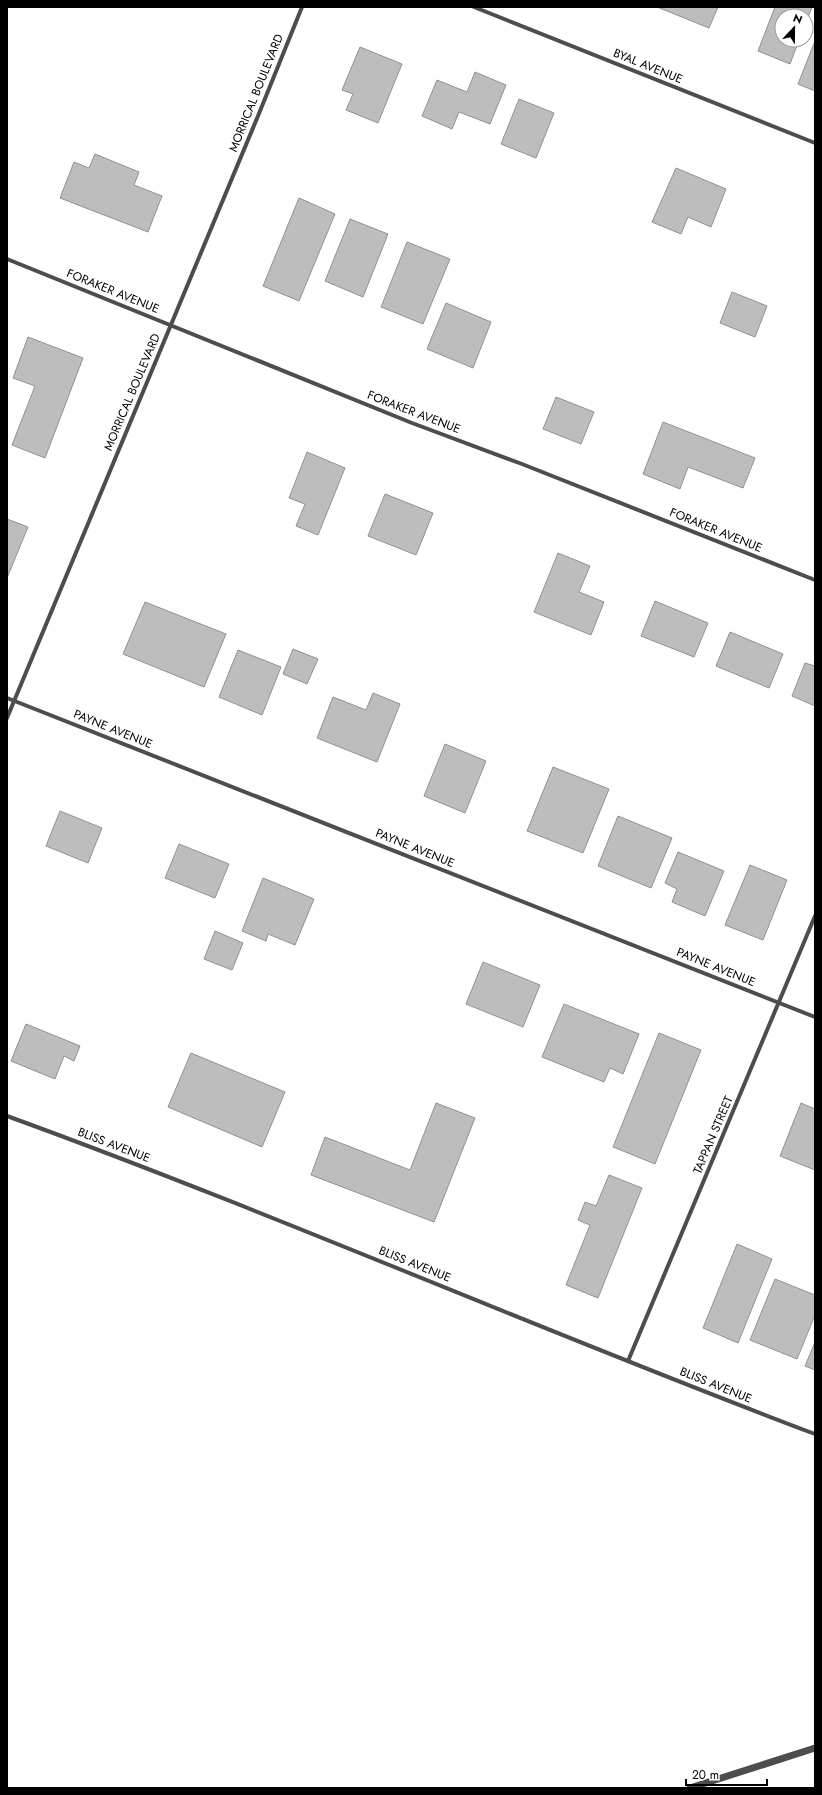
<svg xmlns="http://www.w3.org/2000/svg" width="822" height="1795" viewBox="0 0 822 1795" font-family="Jost,sans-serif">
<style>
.building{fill:#bdbdbd;stroke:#919191}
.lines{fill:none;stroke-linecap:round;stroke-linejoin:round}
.minor{stroke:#4d4d4d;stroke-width:4}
.tertiary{stroke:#4d4d4d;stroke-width:7}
.labels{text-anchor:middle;stroke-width:3;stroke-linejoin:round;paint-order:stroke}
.street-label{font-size:12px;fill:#000;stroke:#fff}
</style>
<rect width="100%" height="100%" fill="#fff"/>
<g class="building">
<polygon points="657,7 718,7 709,28"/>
<polygon points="775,7 812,7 806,23 806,16 782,16 782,40 799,40 790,64 758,51"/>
<polygon points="815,41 815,91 798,84"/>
<polygon points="360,47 402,64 378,123 346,110 353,94 342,90"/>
<polygon points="475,72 506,85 490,124 459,112 452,129 422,116 437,80 467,92"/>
<polygon points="519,99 554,113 536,158 501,144"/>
<polygon points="95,154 139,172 134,185 162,196 148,232 60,198 74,162 89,168"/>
<polygon points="676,168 726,189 711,227 688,217 681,234 652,222"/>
<polygon points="299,198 335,214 299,301 263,286"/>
<polygon points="350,219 388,234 363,297 325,281"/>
<polygon points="407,242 450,259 423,324 381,307"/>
<polygon points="732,292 767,306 755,337 720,323"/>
<polygon points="446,303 491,322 473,368 427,349"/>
<polygon points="28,337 83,358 45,458 12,445 35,386 13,378"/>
<polygon points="556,397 594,412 581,444 543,429"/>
<polygon points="663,422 755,458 743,488 688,467 680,489 643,474"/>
<polygon points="307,452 345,468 318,535 296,526 305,504 289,498"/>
<polygon points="385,494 433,513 416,555 368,536"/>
<polygon points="7,519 28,527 7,578"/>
<polygon points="558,553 590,566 579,592 604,602 591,635 534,612"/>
<polygon points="655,601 708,623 694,657 641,636"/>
<polygon points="145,602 226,634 204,687 123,654"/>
<polygon points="730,632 783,654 769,688 716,666"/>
<polygon points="293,649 318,659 307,684 283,674"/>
<polygon points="238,650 281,667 262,715 219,697"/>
<polygon points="805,663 815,666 815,706 792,696"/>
<polygon points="373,693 400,704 377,762 317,738 333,697 366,710"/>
<polygon points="445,744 486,761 465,813 424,796"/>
<polygon points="553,767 609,789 583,853 527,831"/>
<polygon points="60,811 102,828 88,863 46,846"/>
<polygon points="618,816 672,838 651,888 598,866"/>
<polygon points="179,844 229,864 215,898 165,878"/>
<polygon points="678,852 724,871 705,916 672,902 677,889 665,883"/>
<polygon points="750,865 787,880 763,940 725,925"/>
<polygon points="263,878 314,899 295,945 268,934 266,941 242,931"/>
<polygon points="215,931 243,943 232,970 204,959"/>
<polygon points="483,962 540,985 523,1027 466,1004"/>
<polygon points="564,1004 639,1034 623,1074 610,1068 604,1082 542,1057"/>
<polygon points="26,1024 80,1046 74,1061 64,1056 55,1079 11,1061"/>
<polygon points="659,1033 701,1050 655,1164 613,1147"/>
<polygon points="191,1053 285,1092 262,1147 168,1107"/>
<polygon points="436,1103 475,1118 434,1222 311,1175 325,1137 410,1170"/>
<polygon points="801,1103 815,1109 815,1170 780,1156"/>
<polygon points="609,1175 642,1188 598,1298 566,1285 590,1225 578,1220 585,1202 596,1206"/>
<polygon points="737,1244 772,1259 738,1343 703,1328"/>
<polygon points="775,1279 815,1295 815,1315 797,1359 750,1340"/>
<polygon points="815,1342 815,1370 805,1366"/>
</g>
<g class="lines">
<g class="minor">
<polyline points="474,7 815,143"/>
<polyline points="7,259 412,423 522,464 815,580"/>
<polyline points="7,698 815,1017"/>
<polyline points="7,718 258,116 302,7"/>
<path d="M7,1116C279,1215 544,1332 815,1434"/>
<polyline points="628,1361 815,916"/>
</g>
<polyline class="tertiary" points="690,1788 815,1748"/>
</g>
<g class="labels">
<g class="street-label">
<text transform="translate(648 66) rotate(22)" y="4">BYAL AVENUE</text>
<text transform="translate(256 93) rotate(-68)" y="4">MORRICAL BOULEVARD</text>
<text transform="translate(113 291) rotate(22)" y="4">FORAKER AVENUE</text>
<text transform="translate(132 392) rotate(-67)" y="4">MORRICAL BOULEVARD</text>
<text transform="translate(414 412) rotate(21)" y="4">FORAKER AVENUE</text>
<text transform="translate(716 530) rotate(22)" y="4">FORAKER AVENUE</text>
<text transform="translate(113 729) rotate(22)" y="4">PAYNE AVENUE</text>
<text transform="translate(415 848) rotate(22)" y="4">PAYNE AVENUE</text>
<text transform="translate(716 967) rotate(22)" y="4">PAYNE AVENUE</text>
<text transform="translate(713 1135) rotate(-67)" y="4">TAPPAN STREET</text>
<text transform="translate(114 1145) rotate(21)" y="4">BLISS AVENUE</text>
<text transform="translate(415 1264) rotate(22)" y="4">BLISS AVENUE</text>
<text transform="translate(716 1385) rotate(22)" y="4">BLISS AVENUE</text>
</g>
</g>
<rect width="822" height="1795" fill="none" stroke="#000000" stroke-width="16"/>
<g transform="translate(794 28) rotate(22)"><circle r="19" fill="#ffffff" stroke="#999999"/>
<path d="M0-3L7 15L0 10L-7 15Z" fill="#000000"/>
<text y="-6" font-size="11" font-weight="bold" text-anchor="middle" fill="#000000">N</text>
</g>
<path d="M686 1779v6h81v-6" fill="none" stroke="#000000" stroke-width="2"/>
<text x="692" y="1779" font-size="12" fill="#000000" stroke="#ffffff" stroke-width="3" paint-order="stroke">20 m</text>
</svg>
